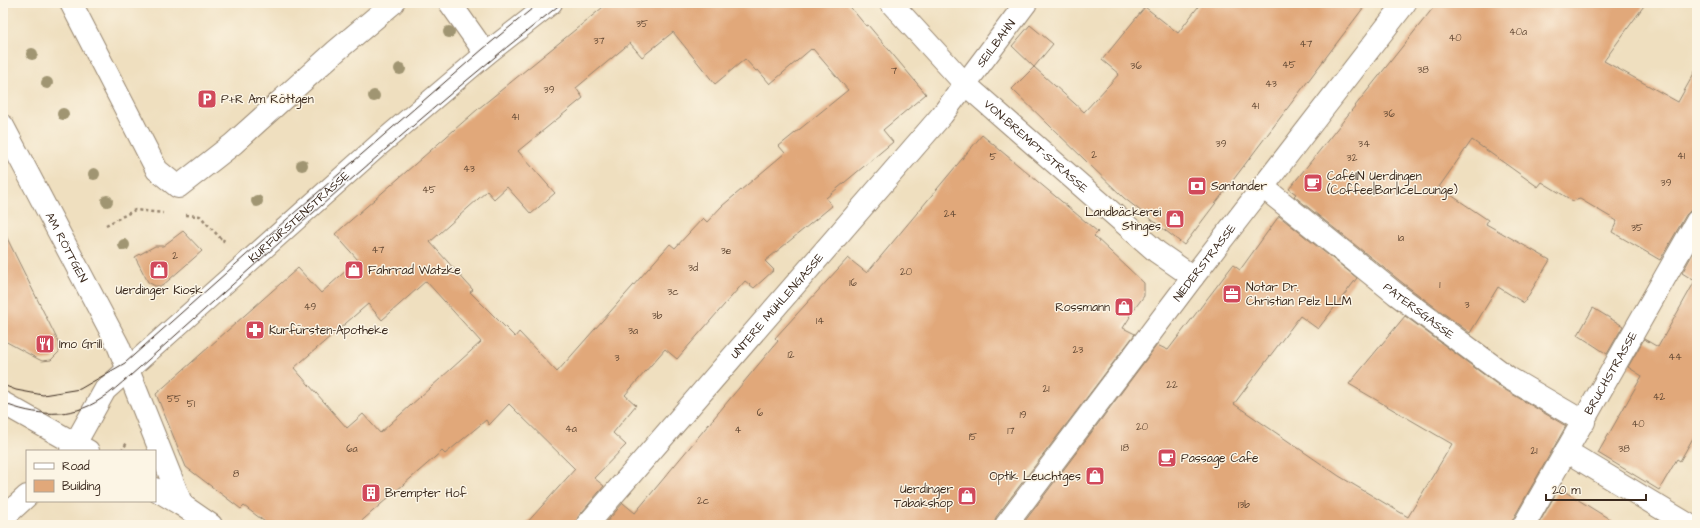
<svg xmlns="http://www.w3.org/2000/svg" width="1700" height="528" viewBox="0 0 1700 528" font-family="'Architects Daughter',sans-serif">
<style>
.building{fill:#e1a87a;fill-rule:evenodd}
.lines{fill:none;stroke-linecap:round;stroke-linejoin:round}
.minor-casing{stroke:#95846e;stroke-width:24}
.path{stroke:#95846e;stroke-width:2.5;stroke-dasharray:3 3;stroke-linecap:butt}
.minor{stroke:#fff;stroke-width:22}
.tram{stroke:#3b2a1e;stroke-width:1}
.tree{fill:#a09572}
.labels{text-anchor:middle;stroke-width:3;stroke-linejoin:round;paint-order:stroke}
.number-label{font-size:10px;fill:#644a35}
.street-label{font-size:12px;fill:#3b2a1e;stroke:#fcf5e5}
.poi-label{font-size:12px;fill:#3b2a1e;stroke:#fcf5e5;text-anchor:start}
</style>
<rect width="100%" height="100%" fill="#fcf5e5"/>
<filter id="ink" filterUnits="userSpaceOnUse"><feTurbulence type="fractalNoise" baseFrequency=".025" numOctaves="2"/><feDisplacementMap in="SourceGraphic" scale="8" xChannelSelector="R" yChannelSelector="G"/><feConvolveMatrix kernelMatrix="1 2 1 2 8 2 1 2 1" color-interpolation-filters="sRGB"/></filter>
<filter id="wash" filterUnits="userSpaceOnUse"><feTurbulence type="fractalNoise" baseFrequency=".012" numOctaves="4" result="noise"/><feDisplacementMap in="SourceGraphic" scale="16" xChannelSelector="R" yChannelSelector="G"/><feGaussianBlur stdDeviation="0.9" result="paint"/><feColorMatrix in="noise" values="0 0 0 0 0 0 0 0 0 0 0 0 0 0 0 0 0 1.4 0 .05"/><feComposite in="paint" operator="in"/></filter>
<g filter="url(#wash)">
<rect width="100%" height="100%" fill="#efdfbf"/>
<g id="blocks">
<g class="building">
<path d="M608,3H847L866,26L868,25L926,94L883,130L893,142L826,198L832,206L765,261L774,270L754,288L745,281L677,359L665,349L625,395L636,405L613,433L626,445L594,478L604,486L578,517L575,525H525L575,469L509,404L489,425L486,420L445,454L442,451L357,525H269L244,506L241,509L186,467L156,394L298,268L321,293L358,260L335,234L478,109ZM673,32L715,84L745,59L756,71L758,70L770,84L811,49L812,50L813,49L848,90L779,146L785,153L722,206L707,222L703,218L675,248L670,244L557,372L519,332L515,337L470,292L473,290L430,242L487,191L494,199L507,187L531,214L555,193L518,151L583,98L576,88L630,43L642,57ZM426,281L481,342L380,433L363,414L347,428L294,368L368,304L382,320Z"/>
<polygon points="1201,3 1367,3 1184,245 1124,198 1012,89 1034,67 1084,112 1119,74 1102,60 1145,7 1178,33"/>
<polygon points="1437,3 1646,3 1604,61 1678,102 1697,68 1697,209 1691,210 1686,215 1660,260 1612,232 1617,221 1580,199 1573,201 1542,182 1538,187 1472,140 1439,187 1488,220 1486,224 1550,260 1524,303 1498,287 1470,333 1404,284 1294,196 1296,194 1289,189"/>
<polygon points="1030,25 1053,44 1034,67 1012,46"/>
<polygon points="982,135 1098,232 1094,236 1144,283 1144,296 1129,316 1130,317 1123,328 1135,334 996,517 994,525 604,525 623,503 635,513 778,341 775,338 848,258 867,273"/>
<polygon points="1279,216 1357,278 1318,329 1300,316 1234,404 1339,476 1408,517 1452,444 1349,384 1405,316 1502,388 1566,426 1513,519 1512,525 1022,525 1157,345 1168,350 1233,265 1240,270"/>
<polygon points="3,230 59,343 59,352 51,360 42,361 38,359 3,340"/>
<polygon points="183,231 202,251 162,286 155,286 148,282 135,257 155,246 163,246"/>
<polygon points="1697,246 1697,431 1680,461 1677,459 1659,490 1598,453 1642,376 1628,367 1644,339 1658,347 1695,281 1682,273"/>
<polygon points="1593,308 1623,326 1607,354 1578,335"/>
<polygon points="1559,488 1619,525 1538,525"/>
</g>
</g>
</g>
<g filter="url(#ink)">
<use href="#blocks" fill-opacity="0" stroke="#95846e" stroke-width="1"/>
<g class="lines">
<defs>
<g id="minor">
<polyline points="71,3 157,170 178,187 233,144 336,51 393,3"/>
<polyline points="450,3 486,54"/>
<path id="s1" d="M891,3L965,84L1157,252L1193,277"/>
<path id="s2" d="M3,126L118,345L182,505"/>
<path id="s3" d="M1263,187L1396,294L1509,378L1584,422"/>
<polyline points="3,403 88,451"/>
<path id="s4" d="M71,451L105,390L380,144L486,54L551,3"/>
<polyline points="1566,451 1689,525"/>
<polyline points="155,489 182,505 211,525"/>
<polyline points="3,518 27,496"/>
<path id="s5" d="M587,525L942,115L1026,3"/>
<path id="s6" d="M1006,525L1193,277L1405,3"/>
<path id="s7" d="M1524,525L1697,221"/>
</g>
</defs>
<use href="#minor" class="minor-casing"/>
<g class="path">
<polyline points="186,215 200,216 223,241 224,239"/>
<polyline points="106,225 135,210 163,213"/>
<polyline points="121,451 127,443"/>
</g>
<use href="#minor" class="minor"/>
<g class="tram">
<polyline points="3,385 16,390 43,395 80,389 125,363 263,240 483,49 539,3"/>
<path d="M3,403C34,416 72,419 101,399C111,393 120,384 130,376C272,250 412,121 562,3"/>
</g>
</g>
<g class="tree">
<circle cx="449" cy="32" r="6"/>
<circle cx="32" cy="54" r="6"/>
<circle cx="400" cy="69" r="6"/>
<circle cx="47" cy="83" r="6"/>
<circle cx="374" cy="96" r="6"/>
<circle cx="63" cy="114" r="6"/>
<circle cx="302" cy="165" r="6"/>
<circle cx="94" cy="174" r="6"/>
<circle cx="107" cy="201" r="6"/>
<circle cx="257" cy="201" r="6"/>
<circle cx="124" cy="245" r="6"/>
</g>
</g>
<defs>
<symbol id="parking-square" viewBox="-11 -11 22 22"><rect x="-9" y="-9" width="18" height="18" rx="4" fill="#d1495b" stroke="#fcf5e5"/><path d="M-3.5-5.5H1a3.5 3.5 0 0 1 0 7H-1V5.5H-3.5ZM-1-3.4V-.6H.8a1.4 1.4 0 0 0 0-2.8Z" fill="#fff"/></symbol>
<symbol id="cafe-square" viewBox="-11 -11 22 22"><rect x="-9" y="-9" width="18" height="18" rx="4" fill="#d1495b" stroke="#fcf5e5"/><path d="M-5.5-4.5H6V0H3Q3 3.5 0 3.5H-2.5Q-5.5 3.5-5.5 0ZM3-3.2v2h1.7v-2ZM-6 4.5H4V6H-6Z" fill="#fff"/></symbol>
<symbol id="bank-square" viewBox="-11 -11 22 22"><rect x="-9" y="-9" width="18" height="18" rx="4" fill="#d1495b" stroke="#fcf5e5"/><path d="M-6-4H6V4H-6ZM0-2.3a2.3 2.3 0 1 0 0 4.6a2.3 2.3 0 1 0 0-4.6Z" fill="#fff"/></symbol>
<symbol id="shop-square" viewBox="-11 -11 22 22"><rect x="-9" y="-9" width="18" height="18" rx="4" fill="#d1495b" stroke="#fcf5e5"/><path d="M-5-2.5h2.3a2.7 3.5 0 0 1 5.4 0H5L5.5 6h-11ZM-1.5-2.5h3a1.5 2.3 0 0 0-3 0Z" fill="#fff"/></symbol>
<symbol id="office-square" viewBox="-11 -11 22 22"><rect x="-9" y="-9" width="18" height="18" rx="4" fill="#d1495b" stroke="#fcf5e5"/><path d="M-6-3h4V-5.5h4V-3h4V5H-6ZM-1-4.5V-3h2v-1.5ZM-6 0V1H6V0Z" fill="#fff"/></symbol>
<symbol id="pharmacy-square" viewBox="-11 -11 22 22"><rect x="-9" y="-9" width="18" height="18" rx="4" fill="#d1495b" stroke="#fcf5e5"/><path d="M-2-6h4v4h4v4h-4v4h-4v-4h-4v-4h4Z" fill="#fff"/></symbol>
<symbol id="restaurant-square" viewBox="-11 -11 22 22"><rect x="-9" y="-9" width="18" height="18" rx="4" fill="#d1495b" stroke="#fcf5e5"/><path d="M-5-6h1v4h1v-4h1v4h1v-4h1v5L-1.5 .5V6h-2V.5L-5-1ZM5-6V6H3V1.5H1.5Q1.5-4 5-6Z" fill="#fff"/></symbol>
<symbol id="building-square" viewBox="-11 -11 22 22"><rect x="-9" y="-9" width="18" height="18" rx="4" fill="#d1495b" stroke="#fcf5e5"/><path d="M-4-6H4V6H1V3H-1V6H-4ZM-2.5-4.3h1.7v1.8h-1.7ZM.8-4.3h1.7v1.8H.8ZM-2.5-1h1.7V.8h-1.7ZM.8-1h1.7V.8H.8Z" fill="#fff"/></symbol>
</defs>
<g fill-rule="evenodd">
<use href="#parking-square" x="196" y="88" width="22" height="22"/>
<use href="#cafe-square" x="1302" y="172" width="22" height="22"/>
<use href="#bank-square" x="1186" y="175" width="22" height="22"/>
<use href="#shop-square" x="1164" y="208" width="22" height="22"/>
<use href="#shop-square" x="148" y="259" width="22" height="22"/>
<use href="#shop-square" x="343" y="259" width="22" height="22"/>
<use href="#office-square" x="1221" y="283" width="22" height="22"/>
<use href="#shop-square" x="1113" y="296" width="22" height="22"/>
<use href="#pharmacy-square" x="244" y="319" width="22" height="22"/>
<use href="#restaurant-square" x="34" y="333" width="22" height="22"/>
<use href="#cafe-square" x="1156" y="447" width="22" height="22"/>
<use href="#shop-square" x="1084" y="465" width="22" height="22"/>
<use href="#building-square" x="360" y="482" width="22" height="22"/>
<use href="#shop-square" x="956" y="485" width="22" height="22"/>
</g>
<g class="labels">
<g class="number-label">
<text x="642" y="27">35</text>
<text x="1518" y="35">40a</text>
<text x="1455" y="41">40</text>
<text x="599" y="44">37</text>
<text x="1306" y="47">47</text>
<text x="1289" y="68">45</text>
<text x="1136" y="69">36</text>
<text x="1423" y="73">38</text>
<text x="894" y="74">7</text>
<text x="1271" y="87">43</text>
<text x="549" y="93">39</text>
<text x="1255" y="109">41</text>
<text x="1389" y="117">36</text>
<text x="515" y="120">41</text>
<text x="1221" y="147">39</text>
<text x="1364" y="147">34</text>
<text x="1094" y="158">2</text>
<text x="1681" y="159">41</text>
<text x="993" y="160">5</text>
<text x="1352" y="161">32</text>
<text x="469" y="172">43</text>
<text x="1666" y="186">39</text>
<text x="429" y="193">45</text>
<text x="950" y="217">24</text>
<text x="1637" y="231">35</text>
<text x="1401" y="241">1a</text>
<text x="378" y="253">47</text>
<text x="726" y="254">3e</text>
<text x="175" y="259">2</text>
<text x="693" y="271">3d</text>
<text x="906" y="275">20</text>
<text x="853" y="286">16</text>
<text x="1440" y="288">1</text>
<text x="673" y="295">3c</text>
<text x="1467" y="308">3</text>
<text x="310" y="310">49</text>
<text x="657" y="319">3b</text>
<text x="820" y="324">14</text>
<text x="633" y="334">3a</text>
<text x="1078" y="353">23</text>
<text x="791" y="358">12</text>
<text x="1675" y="360">44</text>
<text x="617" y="361">3</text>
<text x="1172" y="388">22</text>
<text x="1046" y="392">21</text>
<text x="1659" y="400">42</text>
<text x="174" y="402">55</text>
<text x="191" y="407">51</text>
<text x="760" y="416">6</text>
<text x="1023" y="418">19</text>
<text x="1638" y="427">40</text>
<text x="1142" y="430">20</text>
<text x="571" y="432">4a</text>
<text x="738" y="433">4</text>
<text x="1011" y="434">17</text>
<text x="973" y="440">15</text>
<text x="1125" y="451">18</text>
<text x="352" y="452">6a</text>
<text x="1624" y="452">38</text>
<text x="1534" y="454">21</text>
<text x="236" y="477">8</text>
<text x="703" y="504">2c</text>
<text x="1244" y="508">13b</text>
</g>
<g class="street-label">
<text dy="4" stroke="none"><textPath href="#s5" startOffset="632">SEILBAHN</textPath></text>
<text dy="4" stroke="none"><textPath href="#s1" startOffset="204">VON-BREMPT-STRASSE</textPath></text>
<text dy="4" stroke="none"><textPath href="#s4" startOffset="330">KURFÜRSTENSTRASSE</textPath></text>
<text dy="4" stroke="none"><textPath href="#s2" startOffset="137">AM RÖTTGEN</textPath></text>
<text dy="4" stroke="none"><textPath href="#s6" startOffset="329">NIEDERSTRASSE</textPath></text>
<text dy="4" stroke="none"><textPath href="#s5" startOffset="290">UNTERE MÜHLENGASSE</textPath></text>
<text dy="4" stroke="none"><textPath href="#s3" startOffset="199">PATERSGASSE</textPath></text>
<text dy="4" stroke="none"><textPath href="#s7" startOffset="175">BRUCHSTRASSE</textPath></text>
</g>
<g class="poi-label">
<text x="221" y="103">P+R Am Röttgen</text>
<text x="1327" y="180">CaféIN Uerdingen<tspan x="1327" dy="14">(Coffee|Bar|IceLounge)</tspan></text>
<text x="1211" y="190">Santander</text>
<text x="1161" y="216" text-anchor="end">Landbäckerei<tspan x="1161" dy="14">Stinges</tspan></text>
<text x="368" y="274">Fahrrad Watzke</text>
<text x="1246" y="291">Notar Dr.<tspan x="1246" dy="14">Christian Pelz LLM</tspan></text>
<text x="159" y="294" text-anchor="middle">Uerdinger Kiosk</text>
<text x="1110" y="311" text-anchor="end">Rossmann</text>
<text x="269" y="334">Kurfürsten-Apotheke</text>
<text x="59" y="348">Imo Grill</text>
<text x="1181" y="462">Passage Cafe</text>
<text x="1081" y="480" text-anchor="end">Optik Leuchtges</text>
<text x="953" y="493" text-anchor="end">Uerdinger<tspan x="953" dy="14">Tabakshop</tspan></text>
<text x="385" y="497">Brempter Hof</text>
</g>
</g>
<rect width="1700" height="528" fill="none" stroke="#fcf5e5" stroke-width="16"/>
<rect x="26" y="450" width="130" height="52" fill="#fcf5e5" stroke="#afa495"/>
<rect x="34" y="463" width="20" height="6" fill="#ffffff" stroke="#afa495"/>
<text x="62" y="470" font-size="12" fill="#3b2a1e">Road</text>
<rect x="34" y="480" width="20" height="12" fill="#e1a87a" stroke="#afa495"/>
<text x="62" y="490" font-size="12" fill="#3b2a1e">Building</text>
<path d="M1546 494v6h100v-6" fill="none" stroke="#3b2a1e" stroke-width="2"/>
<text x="1552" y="494" font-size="12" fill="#3b2a1e" stroke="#fcf5e5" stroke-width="3" paint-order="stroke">20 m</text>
</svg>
